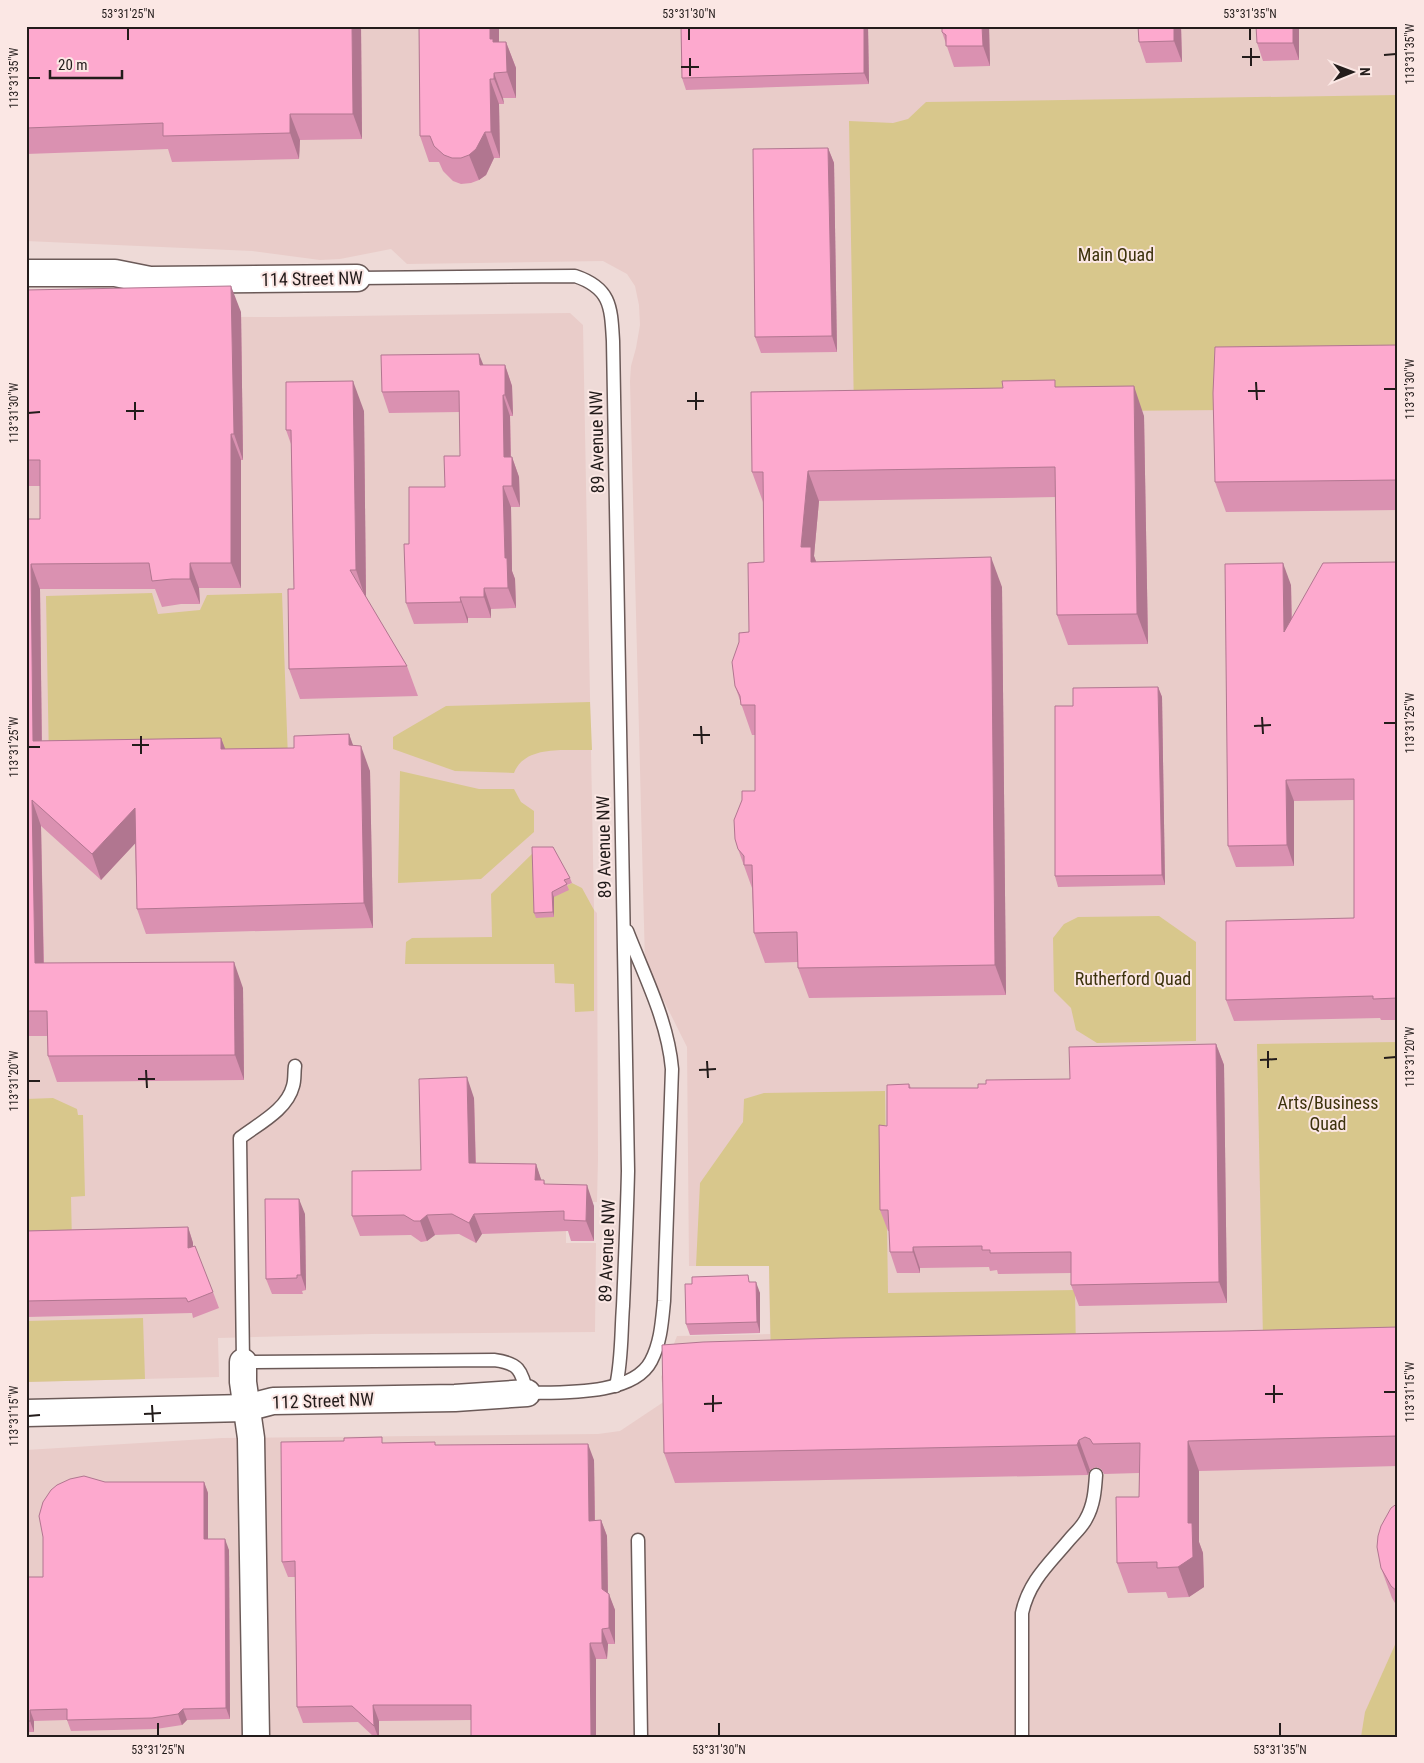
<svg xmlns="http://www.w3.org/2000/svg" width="1424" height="1763" viewBox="0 0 1424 1763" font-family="'Roboto Condensed',sans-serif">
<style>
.built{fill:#e9ccc9}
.green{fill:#d8c78c}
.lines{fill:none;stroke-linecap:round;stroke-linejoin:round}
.service-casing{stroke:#6b5a58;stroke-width:15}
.minor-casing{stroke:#6b5a58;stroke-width:29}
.service{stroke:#fff;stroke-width:12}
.minor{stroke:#fff;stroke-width:26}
.wall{fill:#da91b1}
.shaded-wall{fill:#b17690}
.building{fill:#fda9ce;stroke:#b17690}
.ticks{fill:none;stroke:#231c1b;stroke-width:2}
.labels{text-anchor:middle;stroke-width:4;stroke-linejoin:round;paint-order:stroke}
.park-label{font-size:18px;fill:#3c320c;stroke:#fbe7e4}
.street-label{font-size:18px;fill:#231c1b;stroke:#fbe7e4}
.neatline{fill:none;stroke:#231c1b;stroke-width:2}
.ticks-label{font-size:12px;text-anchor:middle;fill:#231c1b}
</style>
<rect width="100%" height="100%" fill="#eedad7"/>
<g class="built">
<polygon points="26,26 1398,26 1398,1737 26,1737 26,1450 222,1438 598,1434 620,1431 665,1401 661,1377 677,1336 770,1334 769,1266 689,1266 687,1047 645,963 630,381 631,366 636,348 640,325 639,305 635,286 627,274 603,261 407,264 391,249 340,259 320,260 252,251 26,241"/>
<polygon points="570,313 583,325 594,910 597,913 598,1159 597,1202 566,1203 566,1243 596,1243 595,1332 372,1334 218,1338 219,1377 26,1382 26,316 279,317"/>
</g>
<g class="green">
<polygon points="1398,95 1398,375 1226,410 854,413 849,121 893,123 908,119 926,102"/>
<polygon points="152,593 158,614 200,610 207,595 282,593 288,759 49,762 46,596"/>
<path d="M590,702L592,750C567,751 525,744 514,773L455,771L393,749V737L446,706Z"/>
<polygon points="400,771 479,789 514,789 521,802 534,811 534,832 481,879 398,883"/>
<polygon points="534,852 554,893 572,883 582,888 594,910 594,1011 575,1012 574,984 555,983 554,964 405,964 406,942 412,938 492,937 491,894"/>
<polygon points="1159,916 1196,942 1196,1041 1097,1043 1076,1030 1071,1008 1054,991 1053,938 1064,924 1078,917"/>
<polygon points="1398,1042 1398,1336 1263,1339 1257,1044"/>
<polygon points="885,1091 888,1293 1075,1290 1076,1353 771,1360 769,1266 696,1266 700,1183 743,1122 744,1099 764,1093"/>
<polygon points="53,1098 77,1109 78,1115 83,1115 85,1196 71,1197 72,1244 26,1245 26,1099"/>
<polygon points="143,1318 145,1379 26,1382 26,1321"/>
<polygon points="1398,1638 1398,1737 1361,1737 1365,1712"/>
</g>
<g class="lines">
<defs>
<g id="service">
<path d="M357,278L575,276C611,288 611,307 613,341L628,1171C627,1216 625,1261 623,1306C621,1333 622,1360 616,1386"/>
<path d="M295,1066C294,1073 295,1080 293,1086C287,1110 258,1124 240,1138L243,1362L494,1360C519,1363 521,1370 527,1393C561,1392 633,1396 651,1361C661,1342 662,1321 664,1301L672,1069C668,1021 644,975 627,931"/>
<polyline points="638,1540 641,1737"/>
<path d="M1022,1737V1613C1029,1581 1049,1564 1069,1540C1075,1533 1082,1527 1086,1519C1094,1505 1095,1490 1096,1475"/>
</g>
<g id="minor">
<polyline points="26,273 115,273 150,280 357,278"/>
<polyline points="243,1362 243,1382 251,1438 256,1737"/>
<polyline points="26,1413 246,1408 273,1401 455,1398 527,1393"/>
</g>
</defs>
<use href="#service" class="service-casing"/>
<use href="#minor" class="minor-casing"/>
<use href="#service" class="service"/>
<use href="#minor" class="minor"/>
</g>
<g class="wall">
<polygon points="26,26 361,26 362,139 300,140 299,159 172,162 168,149 26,154"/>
<polygon points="419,26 499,26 499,42 506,42 516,68 516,98 503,98 504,104 499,104 500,158 494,158 486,175 479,180 471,183 461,184 453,181 443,171 439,162 429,162 420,136"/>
<polygon points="681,26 868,26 869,84 686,90 682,78"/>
<polygon points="989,26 990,66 954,67 942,32"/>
<polygon points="1138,26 1181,26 1182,62 1146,63 1139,42"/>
<polygon points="1299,26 1299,60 1263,61 1257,43"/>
<polygon points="828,148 834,163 837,352 761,353 755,337"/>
<polygon points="26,290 241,312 243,460 241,460 241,588 199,588 200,604 181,604 162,607 155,589 40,589 42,741 221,738 225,749 294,748 349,734 353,746 370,771 373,928 146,934 137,909 135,843 101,880 41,826 44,963 243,988 244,1080 57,1082 48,1056 47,1036 26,1036 26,519 40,519 40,486 26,486"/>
<polygon points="1398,345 1398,510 1226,512 1215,482"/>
<polygon points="483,365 505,365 512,386 513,416 510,416 511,457 512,457 519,477 520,507 511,507 512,571 515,579 516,608 491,609 491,618 468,618 468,623 414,624 406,603 409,544 445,487 460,456 460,412 389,413 382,392"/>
<polygon points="1057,387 1144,416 1148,644 1068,645 1057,615 1056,497 819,501 814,556 816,562 1002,587 1006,995 809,998 798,968 798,962 765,963 754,933 752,888 738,849 755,791 755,735 752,735 735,686 749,632 764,562 763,502 752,472"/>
<polygon points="364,411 366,598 407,666 418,696 300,699 289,669 294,589 291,444 286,430"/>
<polygon points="1398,562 1398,1020 1381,1020 1380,1018 1234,1021 1226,1000 1354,918 1354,800 1294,801 1294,866 1236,867 1228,846 1291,585 1292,619"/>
<polygon points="1158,687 1162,697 1165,885 1058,887 1055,876 1073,706"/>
<polygon points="532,847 570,878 572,883 567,885 569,890 554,897 554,917 536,918 534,913"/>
<polygon points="1216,1044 1224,1065 1227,1303 1079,1306 1071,1285 1071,1273 998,1274 997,1270 990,1271 989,1267 920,1268 920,1273 897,1273 890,1252 889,1231 888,1231 880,1210 887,1126 909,1084 911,1088 978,1088 986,1084 1070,1079"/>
<polygon points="474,1098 476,1163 536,1164 541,1180 544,1180 545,1184 594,1206 594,1241 571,1241 568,1231 482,1234 476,1243 459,1234 435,1235 427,1241 421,1242 411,1235 360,1236 352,1216 421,1170"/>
<polygon points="305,1214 306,1290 302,1291 303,1294 272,1294 266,1279"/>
<polygon points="188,1227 193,1243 193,1246 213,1292 219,1308 193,1318 192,1313 27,1317 26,1314 26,1231"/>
<polygon points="751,1282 760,1293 760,1333 690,1335 686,1324"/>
<polygon points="1398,1327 1398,1466 1199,1471 1199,1542 1203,1553 1204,1587 1189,1597 1168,1598 1166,1592 1128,1593 1117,1563 1139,1497 1139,1473 1104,1474 1101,1469 1096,1467 1090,1470 1088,1475 675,1483 664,1453 1232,1331"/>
<polygon points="384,1443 437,1445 594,1460 595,1521 601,1520 607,1536 608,1593 615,1610 615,1644 608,1644 607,1659 596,1659 471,1720 379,1721 379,1737 374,1737 358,1722 303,1723 297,1707 295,1577 288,1577 282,1562"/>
<polygon points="105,1482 204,1482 208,1493 208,1539 229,1550 230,1719 187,1720 182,1725 156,1729 71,1731 67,1720 34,1721 34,1732 26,1732 26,1577 43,1577"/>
<polygon points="1398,1503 1398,1608 1392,1598 1381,1568"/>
</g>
<g class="shaded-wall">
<polygon points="352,26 361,26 362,139 353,114"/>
<polygon points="490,26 499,26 499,57 490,39"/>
<polygon points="864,26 868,26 869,84 864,73"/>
<polygon points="982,26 989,26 990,66 983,46"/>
<polygon points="1174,26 1181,26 1182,62 1174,41"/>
<polygon points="1293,26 1299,26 1299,60 1293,43"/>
<polygon points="506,42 516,68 516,98 507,72"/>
<polygon points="494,73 503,98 504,104 494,79"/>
<polygon points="490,79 499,104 500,158 491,132"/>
<polygon points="290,114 300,140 299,159 290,133"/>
<polygon points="485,132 494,158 486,175 479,180 469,155"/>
<polygon points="828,148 834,163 837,352 832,336"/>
<polygon points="231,286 241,312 243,460 234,434"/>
<polygon points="479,354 487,374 480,365"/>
<polygon points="505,365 512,386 513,416 505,395"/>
<polygon points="353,381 364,411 366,600 356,570"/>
<polygon points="1134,386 1144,416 1148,644 1137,614"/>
<polygon points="503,395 510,416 511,478 504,457"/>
<polygon points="231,434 241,460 241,588 231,563"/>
<polygon points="512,457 519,477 520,507 512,486"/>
<polygon points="808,471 819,501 814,556 822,577 801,547"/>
<polygon points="503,486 511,507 512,571 515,579 516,608 508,588 505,558"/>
<polygon points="991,557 1002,587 1006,995 995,965"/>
<polygon points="190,563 199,588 200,604 190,579"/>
<polygon points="1283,563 1291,585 1292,654 1284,632"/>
<polygon points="31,564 40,589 42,766 33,741"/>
<polygon points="484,588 491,609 491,618 484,597"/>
<polygon points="460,597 468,618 468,623 461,602"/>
<polygon points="1158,687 1162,697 1165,885 1162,875"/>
<polygon points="349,734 358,759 349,745"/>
<polygon points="221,738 231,764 221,749"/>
<polygon points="361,746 370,771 373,928 364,903"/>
<polygon points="1286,780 1294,801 1294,866 1287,845"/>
<polygon points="32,800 41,826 44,989 35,963"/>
<polygon points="135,808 144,834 101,880 92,854"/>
<polygon points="552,892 554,897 554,917 553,912"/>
<polygon points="234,962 243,988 244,1080 235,1055"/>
<polygon points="1216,1044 1224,1065 1227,1303 1219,1282"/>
<polygon points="467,1077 474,1098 476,1183 469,1163"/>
<polygon points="536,1164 543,1185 535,1180"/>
<polygon points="587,1185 594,1206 594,1241 586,1221"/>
<polygon points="299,1199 305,1214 306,1290 301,1275"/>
<polygon points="474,1214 482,1234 476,1243 469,1223"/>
<polygon points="427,1215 435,1235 427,1241 420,1221"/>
<polygon points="188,1227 193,1243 193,1264 188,1248"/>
<polygon points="913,1247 920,1268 920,1273 913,1252"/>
<polygon points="756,1282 760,1293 760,1333 757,1322"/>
<polygon points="1079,1440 1090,1470 1088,1475 1077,1445"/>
<polygon points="1188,1441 1199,1471 1199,1542 1203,1553 1204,1587 1189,1597 1178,1567 1188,1523"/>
<polygon points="588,1444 594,1460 595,1536 589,1521"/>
<polygon points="204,1482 208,1493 208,1550 204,1539"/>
<polygon points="601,1520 607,1536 608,1604 602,1589"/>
<polygon points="225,1539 229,1550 230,1719 226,1708"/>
<polygon points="609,1594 615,1610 615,1644 609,1628"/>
<polygon points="602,1629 608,1644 607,1659 602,1643"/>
<polygon points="590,1643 596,1659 596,1737 591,1737"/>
<polygon points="373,1705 379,1721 379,1737 378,1737 374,1726"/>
<polygon points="183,1709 187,1720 182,1725 178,1714"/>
<polygon points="30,1710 34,1721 34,1732 30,1721"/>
</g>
<g class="building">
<polygon points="26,26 352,26 353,114 290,114 290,133 163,136 163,123 26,128"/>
<polygon points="419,26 490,26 490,39 493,39 493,42 506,42 507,72 494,73 494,79 490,79 491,132 485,132 476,149 469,155 461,158 452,158 444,155 434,146 430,136 420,136"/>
<polygon points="681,26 864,26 864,73 682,78"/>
<polygon points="942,26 982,26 983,46 946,46 946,35 942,32"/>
<polygon points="1138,26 1174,26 1174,41 1139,42"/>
<polygon points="1256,26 1293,26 1293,43 1257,43"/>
<polygon points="828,148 832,336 755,337 753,149"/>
<polygon points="231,286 234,434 231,434 231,563 190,563 190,579 172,579 152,581 149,563 31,564 33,741 221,738 221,749 294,748 294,736 349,734 349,745 361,746 364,903 137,909 135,808 92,854 32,800 35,963 234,962 235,1055 48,1056 47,1011 26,1011 26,519 40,519 40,460 26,460 26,290"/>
<polygon points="1398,345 1398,480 1215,482 1213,393 1215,347"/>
<polygon points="479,354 480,365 505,365 505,395 503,395 504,457 512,457 512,486 503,486 505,558 507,558 508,588 484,588 484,597 460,597 461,602 406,603 404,544 409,544 409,487 445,487 444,456 460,456 459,391 382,392 381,355"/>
<polygon points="1055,380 1055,387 1134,386 1137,614 1057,615 1055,467 808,471 801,547 811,547 811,562 991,557 995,965 798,968 797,932 754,933 752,865 744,865 744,856 738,849 735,839 734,820 742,800 742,791 755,791 755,705 741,705 740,696 735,686 732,662 739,642 739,633 749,632 748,563 764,562 763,472 752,472 751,392 1003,388 1002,381"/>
<polygon points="353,381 356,570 350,570 407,666 289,669 288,589 294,589 291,430 286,430 286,382"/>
<polygon points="1398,562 1398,998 1373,999 1373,996 1226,1000 1226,921 1354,918 1354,779 1286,780 1287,845 1228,846 1225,564 1283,563 1284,632 1323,563"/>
<polygon points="1158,687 1162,875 1055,876 1055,706 1073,706 1073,688"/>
<polygon points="532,847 553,847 570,878 564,880 567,884 552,892 553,912 534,913"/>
<polygon points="1216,1044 1219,1282 1071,1285 1071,1252 990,1253 990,1250 982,1250 982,1246 913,1247 913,1252 890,1252 888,1210 880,1210 879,1125 887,1126 887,1085 909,1084 909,1088 978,1088 978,1084 986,1084 986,1080 1070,1079 1069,1047"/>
<polygon points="467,1077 469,1163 536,1164 535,1180 544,1180 544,1184 587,1185 586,1221 564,1220 564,1211 474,1214 469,1223 452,1214 427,1215 420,1221 414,1221 404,1215 352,1216 352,1171 421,1170 419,1079"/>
<polygon points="265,1199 299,1199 301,1275 297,1275 297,1278 266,1279"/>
<polygon points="188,1227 188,1248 195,1246 213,1292 188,1302 186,1298 26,1301 26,1231"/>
<polygon points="748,1275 749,1282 756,1282 757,1322 686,1324 685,1284 692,1284 692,1277"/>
<polygon points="1398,1327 1398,1436 1188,1441 1188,1523 1192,1523 1193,1557 1178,1567 1157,1568 1157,1562 1117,1563 1116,1497 1139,1497 1140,1443 1093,1444 1090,1439 1085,1437 1079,1440 1077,1445 664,1453 662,1345 703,1342 840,1338 1232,1331"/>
<polygon points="382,1437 382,1443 435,1442 435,1445 588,1444 589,1521 601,1520 602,1589 609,1594 609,1628 602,1629 602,1643 590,1643 591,1737 471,1737 471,1705 373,1705 374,1726 352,1706 297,1707 295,1561 282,1562 281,1442 344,1441 344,1438"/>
<polygon points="84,1476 105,1482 204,1482 204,1539 225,1539 226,1708 183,1709 178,1714 152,1718 67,1720 67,1709 30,1710 30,1721 26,1721 26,1577 43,1577 43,1537 39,1516 43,1502 51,1490 57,1485 70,1479"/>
<polygon points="1398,1503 1398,1592 1391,1586 1381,1568 1377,1547 1378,1536 1381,1526 1391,1508"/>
</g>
<path class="ticks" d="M128,28V40M689,28V40M1250,28V40M1251,48V66M1384,55L1396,54M1242,57H1260M690,58V76M681,67H699M28,78H40M1256,382L1257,400M1384,389H1396M1248,391H1265M696,392V410M687,401H704M135,402V420M126,411H144M28,413L40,412M1262,717L1263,734M1384,723H1396M701,726L702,744M1254,726L1271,725M693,735H710M141,736V754M132,745H149M28,747H40M1268,1051V1068M1384,1058L1396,1057M1260,1060L1277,1059M707,1061L708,1078M146,1070L147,1088M699,1070L716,1069M138,1079H155M28,1081H40M1274,1385V1403M1384,1392H1396M1265,1394H1283M713,1395V1412M704,1404L722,1403M152,1405L153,1422M144,1414L161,1413M28,1416L40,1415M158,1723V1736M719,1723V1736M1280,1723V1736"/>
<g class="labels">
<g class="park-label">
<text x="1116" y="261">Main Quad</text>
<text x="1133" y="985">Rutherford Quad</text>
<text x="1328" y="1109">Arts/Business<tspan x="1328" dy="21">Quad</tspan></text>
</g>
<g class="street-label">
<text transform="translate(312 279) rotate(-1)" y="6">114 Street NW</text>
<text transform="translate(597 442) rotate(-91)" y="6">89 Avenue NW</text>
<text transform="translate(604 847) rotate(-91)" y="6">89 Avenue NW</text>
<text transform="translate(607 1251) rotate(-88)" y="6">89 Avenue NW</text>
<text transform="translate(323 1401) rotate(-2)" y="6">112 Street NW</text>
</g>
</g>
<rect width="1424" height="1763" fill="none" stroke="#fbe7e4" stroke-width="55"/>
<g transform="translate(1352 72) rotate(89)" stroke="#fbe7e4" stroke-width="4" paint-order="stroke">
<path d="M0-4L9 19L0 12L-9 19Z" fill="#231c1b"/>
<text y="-8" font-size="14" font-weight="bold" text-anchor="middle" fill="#231c1b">N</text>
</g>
<path d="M50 70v8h72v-8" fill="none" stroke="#231c1b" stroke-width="2.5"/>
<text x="58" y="70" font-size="15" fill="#231c1b" stroke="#fbe7e4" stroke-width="4" paint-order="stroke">20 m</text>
<rect x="28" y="28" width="1368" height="1708" class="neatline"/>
<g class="ticks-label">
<text x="128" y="18">53°31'25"N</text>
<text x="689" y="18">53°31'30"N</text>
<text x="1250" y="18">53°31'35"N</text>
<text transform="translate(1410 54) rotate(-90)" y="4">113°31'35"W</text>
<text transform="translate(14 78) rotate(-90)" y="4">113°31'35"W</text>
<text transform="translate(1410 389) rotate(-90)" y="4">113°31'30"W</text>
<text transform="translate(14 413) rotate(-90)" y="4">113°31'30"W</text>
<text transform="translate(1410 723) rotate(-90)" y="4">113°31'25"W</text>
<text transform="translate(14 747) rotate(-90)" y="4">113°31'25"W</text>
<text transform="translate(1410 1057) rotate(-90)" y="4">113°31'20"W</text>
<text transform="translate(14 1081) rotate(-90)" y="4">113°31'20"W</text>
<text transform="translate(1410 1392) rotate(-90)" y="4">113°31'15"W</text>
<text transform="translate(14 1416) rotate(-90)" y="4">113°31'15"W</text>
<text x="158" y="1754">53°31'25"N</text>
<text x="719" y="1754">53°31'30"N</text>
<text x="1280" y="1754">53°31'35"N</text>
</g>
</svg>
